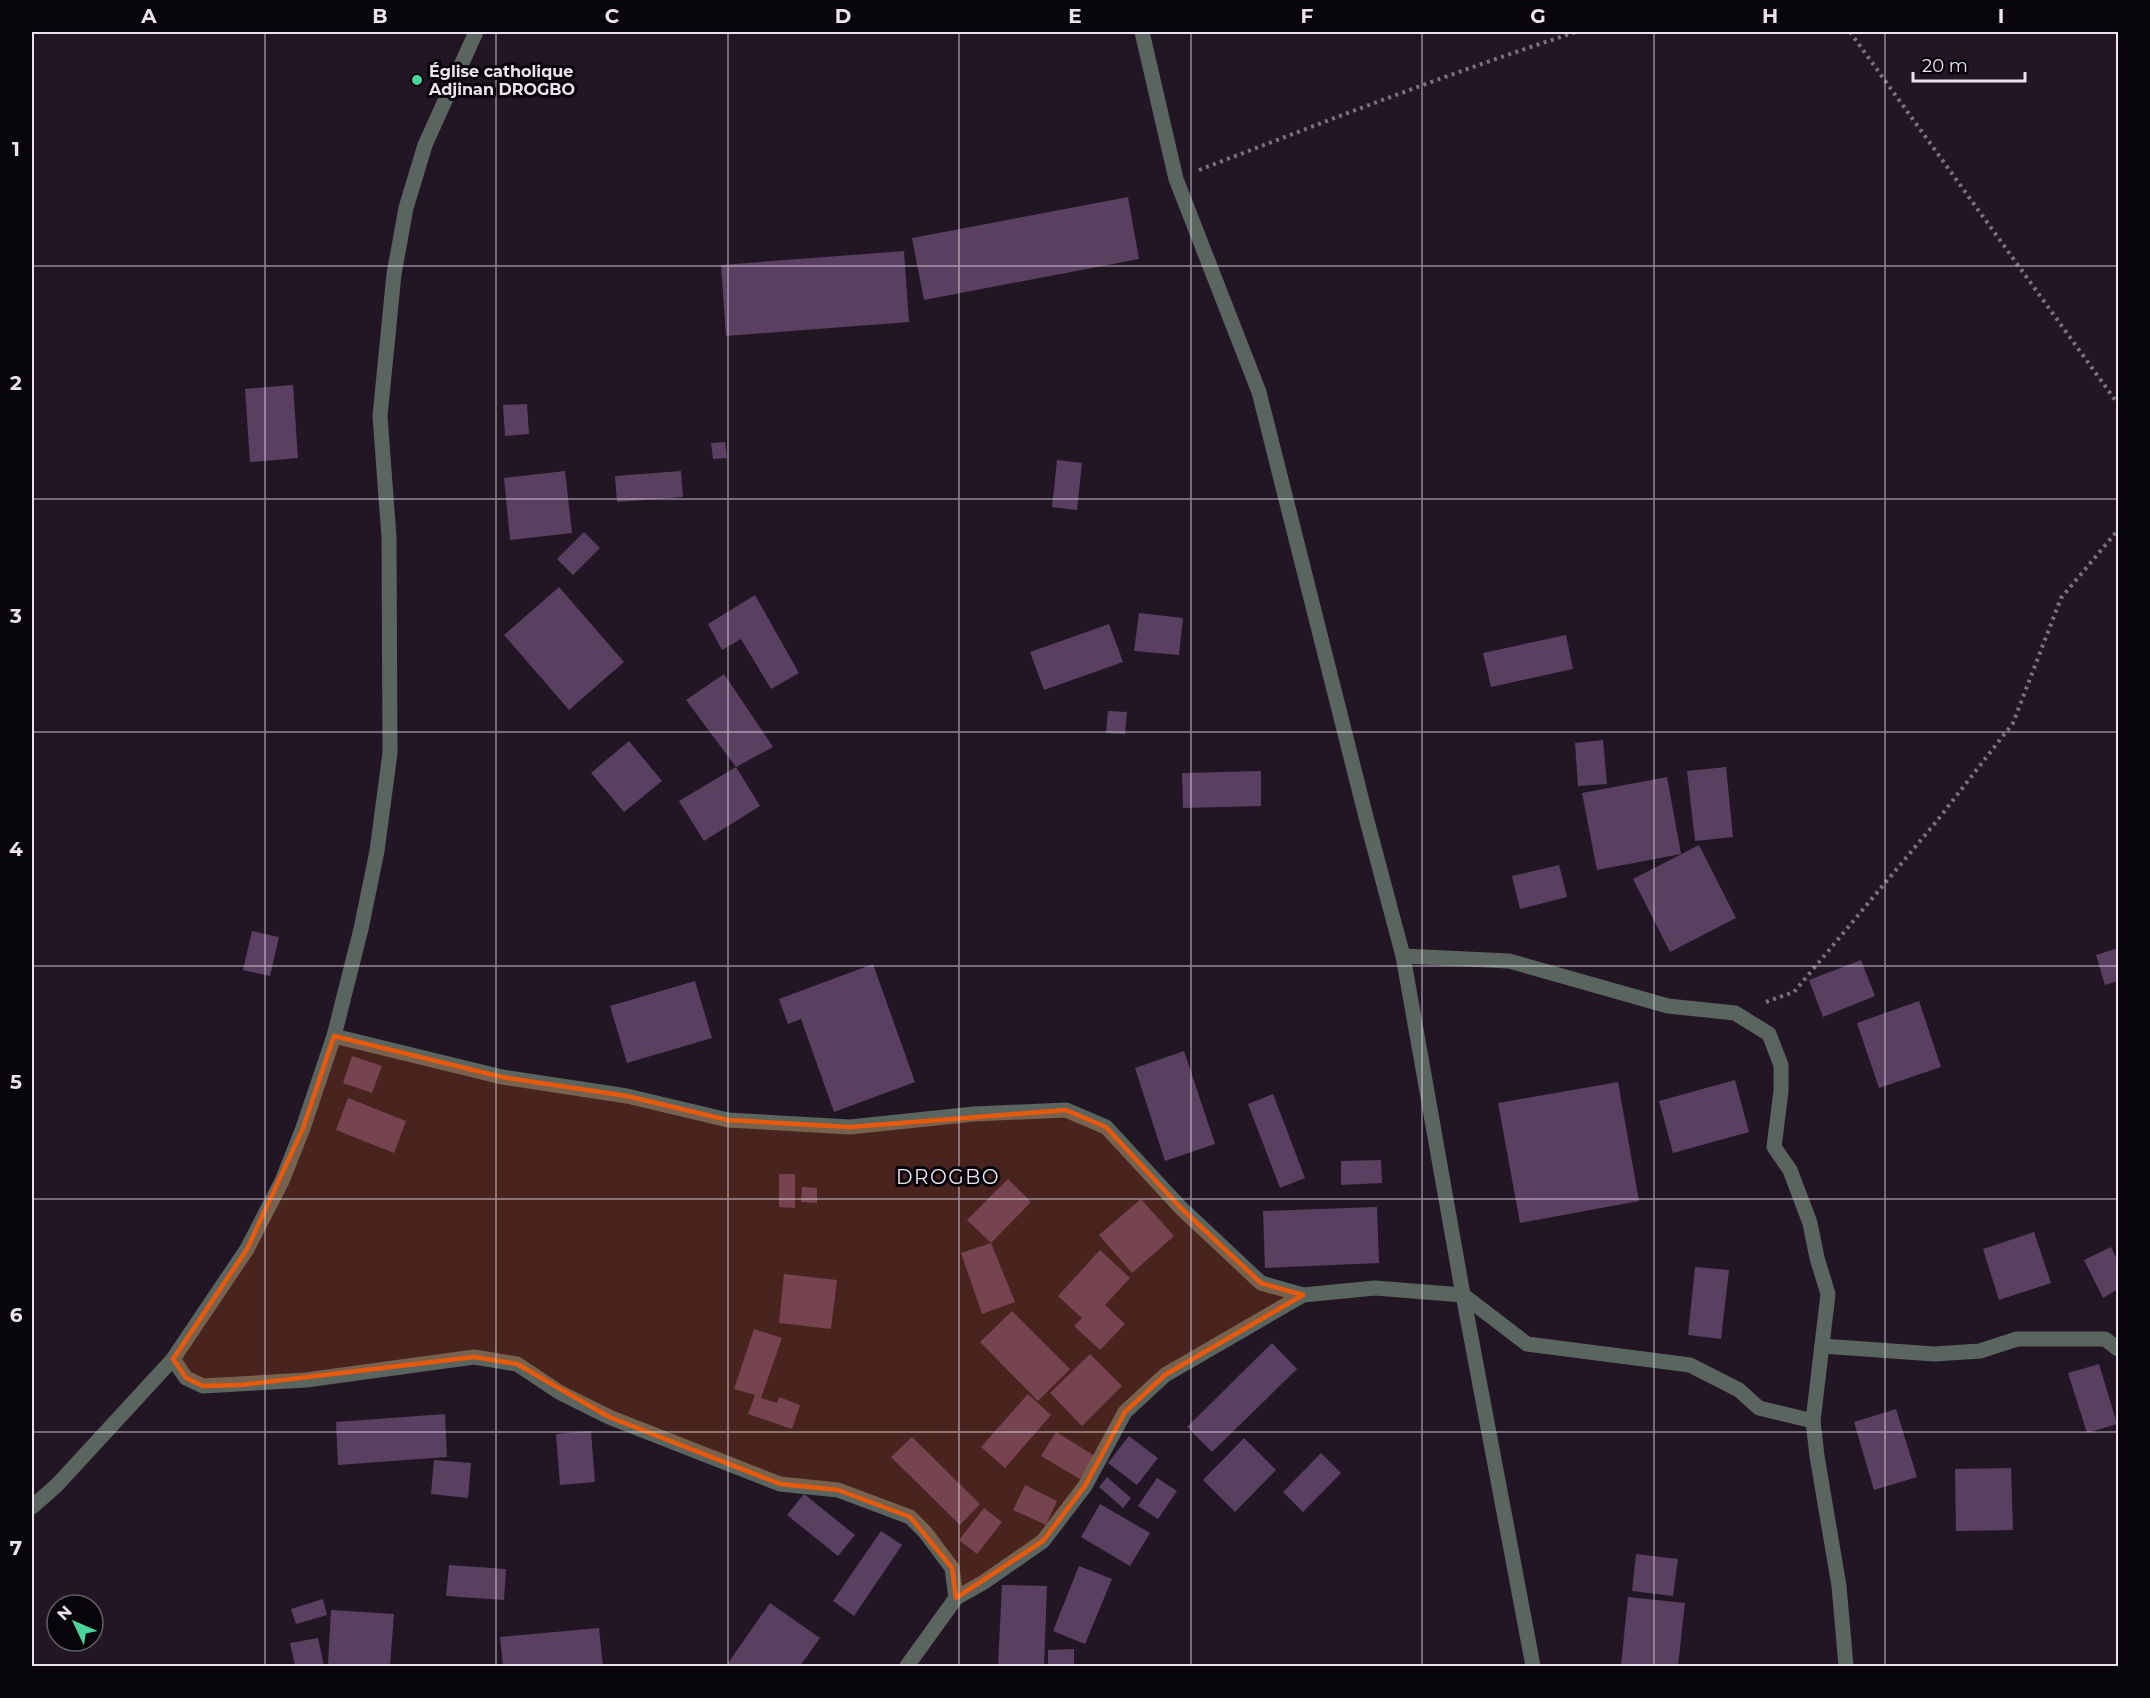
<svg xmlns="http://www.w3.org/2000/svg" width="2150" height="1698" viewBox="0 0 2150 1698" font-family="Montserrat,sans-serif">
<style>
.building{fill:#593f60}
.lines{fill:none;stroke-linecap:round;stroke-linejoin:round}
.path{stroke:#7c727e;stroke-width:4;stroke-dasharray:3 4.5;stroke-linecap:butt}
.minor{stroke:#5b655f;stroke-width:15}
.marked{fill:#e8590c;fill-opacity:0.2;stroke:#e8590c;stroke-width:4.5;stroke-linejoin:round}
.grid{fill:none;stroke:#ebe3ed;stroke-width:1.5;stroke-opacity:0.55}
.poi-dot{fill:#4bd49b;stroke:#08050a;stroke-width:2}
.labels{text-anchor:middle;stroke-width:6;stroke-linejoin:round;paint-order:stroke}
.poi-label{font-size:16px;font-weight:bold;fill:#ebe3ed;stroke:#08050a;text-anchor:start}
.quarter-label{font-size:20px;letter-spacing:1.5px;fill:#ebe3ed;stroke:#08050a}
.neatline{fill:none;stroke:#ebe3ed;stroke-width:2}
.grid-label{font-size:20px;text-anchor:middle;font-weight:bold;fill:#ebe3ed}
</style>
<rect width="100%" height="100%" fill="#221624"/>
<g class="building">
<polygon points="1128,197 1139,259 924,300 912,238"/>
<polygon points="904,251 909,322 726,336 721,265"/>
<polygon points="293,385 298,458 250,462 245,389"/>
<polygon points="527,404 529,434 505,436 503,405"/>
<polygon points="725,442 727,458 713,459 711,443"/>
<polygon points="1057,460 1082,463 1077,510 1052,507"/>
<polygon points="565,471 572,533 510,540 504,478"/>
<polygon points="681,471 683,497 617,502 615,476"/>
<polygon points="584,532 600,548 573,575 557,559"/>
<polygon points="559,587 624,662 569,710 504,635"/>
<polygon points="755,595 799,673 771,689 741,639 722,650 708,624"/>
<polygon points="1139,613 1183,618 1179,655 1134,651"/>
<polygon points="1109,624 1123,662 1044,690 1030,652"/>
<polygon points="1566,635 1573,669 1491,687 1483,653"/>
<polygon points="724,674 773,747 736,767 686,700"/>
<polygon points="1108,711 1127,712 1125,734 1106,733"/>
<polygon points="1603,740 1607,784 1578,786 1575,743"/>
<polygon points="629,741 662,781 624,812 591,773"/>
<polygon points="736,767 760,806 704,841 679,801"/>
<polygon points="1726,767 1733,837 1695,841 1687,771"/>
<polygon points="1261,771 1261,806 1183,808 1182,773"/>
<polygon points="1667,777 1681,854 1597,870 1582,793"/>
<polygon points="1699,845 1736,918 1670,952 1633,879"/>
<polygon points="1559,865 1567,897 1520,909 1512,876"/>
<polygon points="252,931 279,937 270,976 243,970"/>
<polygon points="2118,948 2118,981 2105,985 2096,955"/>
<polygon points="1861,960 1875,996 1823,1017 1809,980"/>
<polygon points="873,964 915,1082 834,1112 801,1019 788,1024 779,999"/>
<polygon points="695,981 712,1038 627,1063 610,1006"/>
<polygon points="1919,1001 1941,1067 1879,1088 1857,1023"/>
<polygon points="1184,1051 1215,1144 1165,1161 1135,1068"/>
<polygon points="352,1056 382,1066 372,1093 343,1083"/>
<polygon points="1735,1080 1749,1132 1673,1153 1659,1101"/>
<polygon points="1618,1082 1639,1201 1520,1223 1498,1103"/>
<polygon points="1273,1094 1305,1178 1280,1188 1248,1104"/>
<polygon points="348,1098 406,1121 394,1153 336,1130"/>
<polygon points="1381,1160 1382,1183 1341,1185 1341,1161"/>
<polygon points="779,1174 795,1174 795,1208 779,1207"/>
<polygon points="1008,1179 1031,1202 991,1243 967,1220"/>
<polygon points="802,1187 817,1188 817,1203 801,1202"/>
<polygon points="1141,1199 1174,1236 1132,1273 1099,1235"/>
<polygon points="1377,1207 1379,1263 1265,1268 1263,1211"/>
<polygon points="2034,1232 2051,1283 1999,1300 1983,1249"/>
<polygon points="991,1243 1015,1302 982,1314 961,1253"/>
<polygon points="2111,1247 2118,1262 2118,1289 2103,1298 2084,1260"/>
<polygon points="1100,1250 1130,1278 1105,1305 1125,1324 1100,1350 1074,1326 1082,1318 1058,1296"/>
<polygon points="1695,1267 1729,1270 1721,1339 1688,1335"/>
<polygon points="784,1274 837,1280 831,1329 779,1323"/>
<polygon points="1012,1311 1070,1369 1038,1401 980,1342"/>
<polygon points="754,1329 782,1338 761,1398 777,1403 779,1397 800,1405 792,1429 748,1414 755,1395 734,1389"/>
<polygon points="1272,1343 1297,1369 1212,1452 1187,1427"/>
<polygon points="1090,1354 1122,1386 1082,1426 1050,1393"/>
<polygon points="2099,1364 2117,1424 2087,1433 2068,1373"/>
<polygon points="1028,1394 1051,1415 1005,1468 981,1447"/>
<polygon points="1896,1409 1917,1477 1874,1490 1854,1422"/>
<polygon points="445,1414 447,1457 338,1465 336,1422"/>
<polygon points="591,1431 595,1482 560,1485 556,1434"/>
<polygon points="1056,1432 1095,1456 1080,1479 1041,1456"/>
<polygon points="1129,1436 1158,1458 1137,1485 1108,1463"/>
<polygon points="912,1437 980,1504 960,1525 891,1457"/>
<polygon points="1244,1438 1276,1470 1235,1512 1203,1480"/>
<polygon points="1321,1453 1341,1473 1303,1512 1283,1492"/>
<polygon points="434,1460 471,1463 468,1498 431,1494"/>
<polygon points="2011,1468 2013,1530 1956,1531 1955,1469"/>
<polygon points="1107,1477 1131,1498 1123,1508 1099,1487"/>
<polygon points="1157,1478 1177,1491 1158,1519 1138,1506"/>
<polygon points="1025,1485 1057,1501 1046,1525 1013,1510"/>
<polygon points="804,1494 855,1535 838,1556 787,1515"/>
<polygon points="1100,1504 1150,1533 1130,1566 1081,1537"/>
<polygon points="984,1508 1002,1522 977,1554 959,1540"/>
<polygon points="881,1531 902,1545 854,1616 833,1601"/>
<polygon points="1636,1554 1678,1559 1673,1596 1632,1591"/>
<polygon points="449,1565 506,1569 504,1600 446,1596"/>
<polygon points="1079,1566 1112,1579 1085,1644 1053,1631"/>
<polygon points="1002,1585 1047,1586 1044,1666 998,1666"/>
<polygon points="1628,1597 1685,1603 1678,1666 1621,1665"/>
<polygon points="323,1599 327,1615 296,1624 291,1609"/>
<polygon points="770,1603 820,1638 800,1666 726,1666"/>
<polygon points="331,1610 394,1614 390,1666 328,1664"/>
<polygon points="599,1628 603,1666 503,1666 500,1637"/>
<polygon points="318,1638 324,1666 295,1666 290,1643"/>
<polygon points="1074,1649 1074,1666 1048,1666 1048,1650"/>
</g>
<g class="lines">
<g class="path">
<polyline points="1850,32 2118,404"/>
<path d="M1199,170C1324,122 1449,73 1576,32"/>
<polyline points="1766,1002 1794,992 1936,822 2013,723 2061,598 2118,530"/>
</g>
<g class="minor">
<polyline points="1142,32 1176,179 1259,392 1366,817 1403,956 1463,1295 1533,1666"/>
<polyline points="1403,956 1509,961 1668,1006 1735,1013 1769,1034 1781,1065 1781,1091 1774,1147 1790,1170 1810,1223 1817,1258 1828,1294 1813,1421 1817,1456 1839,1586 1846,1666"/>
<polyline points="334,1036 502,1077 627,1096 728,1120 850,1127 974,1114 1066,1110 1106,1127 1181,1208 1261,1283 1303,1295 1375,1288 1463,1295 1527,1344 1690,1365 1739,1390 1759,1408 1813,1421"/>
<polyline points="1822,1346 1934,1354 1980,1351 2017,1339 2105,1339 2118,1349"/>
<polyline points="173,1359 186,1378 203,1386 306,1380 474,1357 517,1364 559,1392 609,1417 780,1484 838,1490 910,1517 925,1532 952,1568 956,1598 907,1666"/>
<polyline points="32,1507 57,1485 173,1359 247,1249 282,1181 303,1128 334,1036 361,929 377,851 390,753 389,537 380,416 394,274 406,208 425,145 476,32"/>
<polyline points="956,1598 984,1582 1043,1541 1085,1486 1125,1412 1165,1375 1303,1295"/>
</g>
</g>
<path class="marked" d="M334,1036L502,1077L627,1096L728,1120L850,1127L1066,1110L1106,1127L1181,1208L1261,1283L1303,1295L1165,1375L1125,1412L1085,1486L1043,1541L956,1598L952,1568L910,1517L838,1490L780,1484L609,1417L517,1364L474,1357L241,1385L203,1386L186,1378L173,1359L247,1249L303,1128Z"/>
<path class="grid" d="M265,32V1666M496,32V1666M728,32V1666M959,32V1666M1191,32V1666M1422,32V1666M1654,32V1666M1885,32V1666M32,266H2118M32,499H2118M32,732H2118M32,966H2118M32,1199H2118M32,1432H2118"/>
<circle class="poi-dot" cx="417" cy="80" r="6"/>
<g class="labels">
<g class="poi-label">
<text x="429" y="77">Église catholique<tspan x="429" dy="18">Adjinan DROGBO</tspan></text>
</g>
<g class="quarter-label">
<text x="948" y="1184">DROGBO</text>
</g>
</g>
<rect width="2150" height="1698" fill="none" stroke="#08050a" stroke-width="66"/>
<g transform="translate(75 1623) rotate(314)"><circle r="28" fill="#08050a" stroke="#635e65" stroke-width="1.5"/>
<path d="M0-4.5L10 22L0 15L-10 22Z" fill="#4bd49b"/>
<text y="-9" font-size="16" font-weight="bold" text-anchor="middle" fill="#ebe3ed">N</text>
</g>
<path d="M1913 72v9h112v-9" fill="none" stroke="#ebe3ed" stroke-width="3"/>
<text x="1922" y="72" font-size="18" fill="#ebe3ed" stroke="#08050a" stroke-width="4.5" paint-order="stroke">20 m</text>
<rect x="33" y="33" width="2084" height="1632" class="neatline"/>
<g class="grid-label">
<text x="149" y="23">A</text>
<text x="380" y="23">B</text>
<text x="612" y="23">C</text>
<text x="843" y="23">D</text>
<text x="1075" y="23">E</text>
<text x="1307" y="23">F</text>
<text x="1538" y="23">G</text>
<text x="1770" y="23">H</text>
<text x="2001" y="23">I</text>
<text x="16" y="156">1</text>
<text x="16" y="390">2</text>
<text x="16" y="623">3</text>
<text x="16" y="856">4</text>
<text x="16" y="1089">5</text>
<text x="16" y="1322">6</text>
<text x="16" y="1555">7</text>
</g>
</svg>
